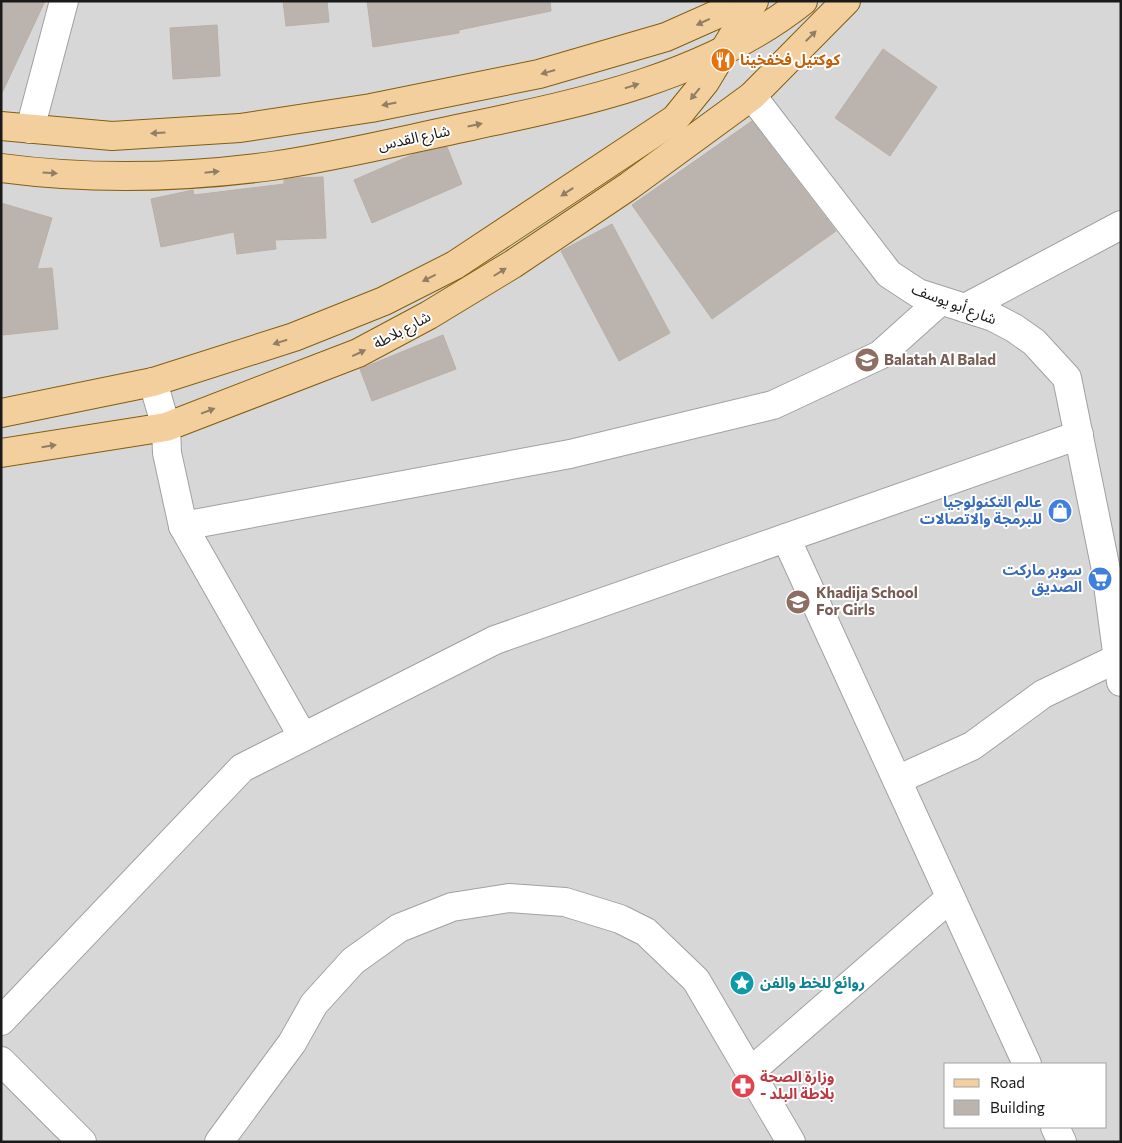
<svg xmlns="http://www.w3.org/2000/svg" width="1122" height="1143" viewBox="0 0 1122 1143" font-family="Commissioner,'Noto Sans Arabic',sans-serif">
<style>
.residential{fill:#d8d7d7;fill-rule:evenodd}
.building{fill:#bbb4ae;stroke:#bbafa5}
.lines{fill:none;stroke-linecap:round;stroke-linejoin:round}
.minor-casing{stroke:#a1a1a1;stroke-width:30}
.major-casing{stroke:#845e0c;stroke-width:30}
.minor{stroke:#fff;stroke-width:28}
.major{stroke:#f3cf9e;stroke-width:28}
.oneway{fill:#917e63}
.labels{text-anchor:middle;stroke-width:4;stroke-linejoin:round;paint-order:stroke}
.food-label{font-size:15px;font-weight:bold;fill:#c56008;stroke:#fff;text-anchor:start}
.street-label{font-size:15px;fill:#1a1a1a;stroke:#fff}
.education-label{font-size:15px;font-weight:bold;fill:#785e54;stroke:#fff;text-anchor:start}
.shop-label{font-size:15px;font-weight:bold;fill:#366cbe;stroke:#fff;text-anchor:end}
.culture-label{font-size:15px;font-weight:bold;fill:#0d838f;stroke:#fff;text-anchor:start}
.health-label{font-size:15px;font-weight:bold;fill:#be3a42;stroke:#fff;text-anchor:start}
</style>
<rect width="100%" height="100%" fill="#ebe8e1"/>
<path class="residential" d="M1,1H1121V1142H1ZM946,1064H1106V1127H946Z"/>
<g class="building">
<polygon points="1,1 45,1 1,95"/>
<polygon points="283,1 327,1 329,22 286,26"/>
<polygon points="367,1 550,1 551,11 459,30 459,33 373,47"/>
<polygon points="217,25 220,76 173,79 170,28"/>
<polygon points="883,49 937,87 890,156 835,118"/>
<polygon points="752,121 836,231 712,319 632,205"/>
<polygon points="447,147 462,184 372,223 354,180 414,154"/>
<polygon points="323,177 326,238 275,240 276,249 237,254 234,232 161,247 151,199 193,190 194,195 284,184 284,180 297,178"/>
<polygon points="1,203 52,218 37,269 52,268 58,329 3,335"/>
<polygon points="612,224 670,333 619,361 561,251"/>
<polygon points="443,335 456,369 372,401 360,369"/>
</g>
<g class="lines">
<defs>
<g id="minor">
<polyline points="752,96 889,274 918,293 993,317 1014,328 1034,342 1067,378 1106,570 1121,682"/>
<polyline points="30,129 64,1"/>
<polyline points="965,308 1121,225"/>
<polyline points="153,382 166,427 167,453 183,526 303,737"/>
<polyline points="183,526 570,454 773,405 880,355 939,302"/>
<polyline points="786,538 1027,1064"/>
<polyline points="897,780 972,746 1043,694 1118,658"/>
<polyline points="1,1021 242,768 495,640 1079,435"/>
<polyline points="1,1061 82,1142"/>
<polyline points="750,1072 950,898"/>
<polyline points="1055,1127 1062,1142"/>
<polyline points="219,1142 292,1043 314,1004 353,961 399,928 452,907 509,898 565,902 620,919 646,932 696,980 791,1142"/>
</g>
<g id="major">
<polyline points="1,126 112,136 240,128 371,108 539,74 666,37 747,1"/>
<path d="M1,168C91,180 182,178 272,166C334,157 396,142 457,129C576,104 705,79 803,1"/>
<polyline points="1,413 153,382 294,337 384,301 455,265 675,119 705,82 754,1"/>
<polyline points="1,453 166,427 358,353 429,315 513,264 629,186 752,96 846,1"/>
</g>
</defs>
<use href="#minor" class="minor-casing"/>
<use href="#major" class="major-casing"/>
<use href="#minor" class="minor"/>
<use href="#major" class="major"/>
</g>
<defs><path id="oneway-solid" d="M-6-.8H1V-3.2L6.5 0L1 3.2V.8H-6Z" transform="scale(1.25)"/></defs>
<g class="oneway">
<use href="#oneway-solid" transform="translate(703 22) rotate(155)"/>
<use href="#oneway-solid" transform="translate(811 36) rotate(-45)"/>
<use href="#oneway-solid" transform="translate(548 72) rotate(164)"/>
<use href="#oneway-solid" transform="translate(632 86) rotate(-17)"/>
<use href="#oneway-solid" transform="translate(695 94) rotate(129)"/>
<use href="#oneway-solid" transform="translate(389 104) rotate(169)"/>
<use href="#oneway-solid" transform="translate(475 125) rotate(-12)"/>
<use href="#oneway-solid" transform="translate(158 133) rotate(177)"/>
<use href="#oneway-solid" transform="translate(212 172) rotate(-6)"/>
<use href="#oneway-solid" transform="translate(50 173) rotate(4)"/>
<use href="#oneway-solid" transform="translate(567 192) rotate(147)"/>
<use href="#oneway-solid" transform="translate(500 272) rotate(-32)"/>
<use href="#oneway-solid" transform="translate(429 278) rotate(153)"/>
<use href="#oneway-solid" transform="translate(280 342) rotate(162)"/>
<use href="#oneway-solid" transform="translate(359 353) rotate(-25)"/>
<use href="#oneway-solid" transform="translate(208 411) rotate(-21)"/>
<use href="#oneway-solid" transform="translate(49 446) rotate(-9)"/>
</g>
<defs>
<symbol id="restaurant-disc" viewBox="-11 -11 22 22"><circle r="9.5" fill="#e8710a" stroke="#fff"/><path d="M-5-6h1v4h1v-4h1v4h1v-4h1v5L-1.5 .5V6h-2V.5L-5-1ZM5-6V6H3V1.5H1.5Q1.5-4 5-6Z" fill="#fff"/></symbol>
<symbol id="school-disc" viewBox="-11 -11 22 22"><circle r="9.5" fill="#8d6e63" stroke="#fff"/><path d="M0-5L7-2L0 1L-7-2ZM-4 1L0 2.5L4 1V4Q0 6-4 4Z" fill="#fff"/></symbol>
<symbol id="shop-disc" viewBox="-11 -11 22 22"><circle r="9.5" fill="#3f7fe0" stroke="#fff"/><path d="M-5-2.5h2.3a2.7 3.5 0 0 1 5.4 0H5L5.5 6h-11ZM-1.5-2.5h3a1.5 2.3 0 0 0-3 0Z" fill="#fff"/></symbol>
<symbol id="supermarket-disc" viewBox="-11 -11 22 22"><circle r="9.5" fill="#3f7fe0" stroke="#fff"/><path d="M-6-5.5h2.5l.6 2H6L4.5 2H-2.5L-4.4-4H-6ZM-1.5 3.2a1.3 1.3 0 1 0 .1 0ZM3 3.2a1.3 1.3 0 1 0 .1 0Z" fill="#fff"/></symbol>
<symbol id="sight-disc" viewBox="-11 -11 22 22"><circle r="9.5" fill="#0f9aa8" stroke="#fff"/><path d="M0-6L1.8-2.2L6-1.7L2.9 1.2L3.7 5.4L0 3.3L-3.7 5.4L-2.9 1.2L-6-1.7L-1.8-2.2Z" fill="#fff"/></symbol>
<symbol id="pharmacy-disc" viewBox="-11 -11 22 22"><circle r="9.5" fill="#e0444e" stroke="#fff"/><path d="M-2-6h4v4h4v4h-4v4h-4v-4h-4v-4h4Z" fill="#fff"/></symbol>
</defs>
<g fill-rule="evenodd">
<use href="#restaurant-disc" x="709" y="46" width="28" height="28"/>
<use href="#school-disc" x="853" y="346" width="28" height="28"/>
<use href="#shop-disc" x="1046" y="497" width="28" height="28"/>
<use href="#supermarket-disc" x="1086" y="565" width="28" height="28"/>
<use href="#school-disc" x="784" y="588" width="28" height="28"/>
<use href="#sight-disc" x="728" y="969" width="28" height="28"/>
<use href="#pharmacy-disc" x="729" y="1072" width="28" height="28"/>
</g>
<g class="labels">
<g class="food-label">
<text x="740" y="65">كوكتيل فخفخينا</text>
</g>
<g class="street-label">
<text transform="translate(414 138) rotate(-12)" y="5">شارع القدس</text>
<text transform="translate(954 304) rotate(21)" y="5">شارع أبو يوسف</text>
<text transform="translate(402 330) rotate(-28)" y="5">شارع بلاطة</text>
</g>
<g class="education-label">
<text x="884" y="365">Balatah Al Balad</text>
<text x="816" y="598">Khadija School<tspan x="816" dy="17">For Girls</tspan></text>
</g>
<g class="shop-label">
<text x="1042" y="507">عالم التكنولوجيا<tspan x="1042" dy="17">للبرمجة والاتصالات</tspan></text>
<text x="1082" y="575">سوبر ماركت<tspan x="1082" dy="17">الصديق</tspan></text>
</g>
<g class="culture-label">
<text x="760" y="988">روائع للخط والفن</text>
</g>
<g class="health-label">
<text x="760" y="1082">وزارة الصحة<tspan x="760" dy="17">- بلاطة البلد</tspan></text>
</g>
</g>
<rect width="1122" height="1143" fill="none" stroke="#1a1a1a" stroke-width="5"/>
<rect x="944" y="1063" width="162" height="65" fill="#ffffff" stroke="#a3a3a3"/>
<rect x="954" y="1079" width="25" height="8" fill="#f3cf9e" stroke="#a3a3a3"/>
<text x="990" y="1088" font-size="15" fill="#1a1a1a">Road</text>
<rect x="954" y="1100" width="25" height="15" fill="#bbb4ae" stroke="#a3a3a3"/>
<text x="990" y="1113" font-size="15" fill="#1a1a1a">Building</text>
</svg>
